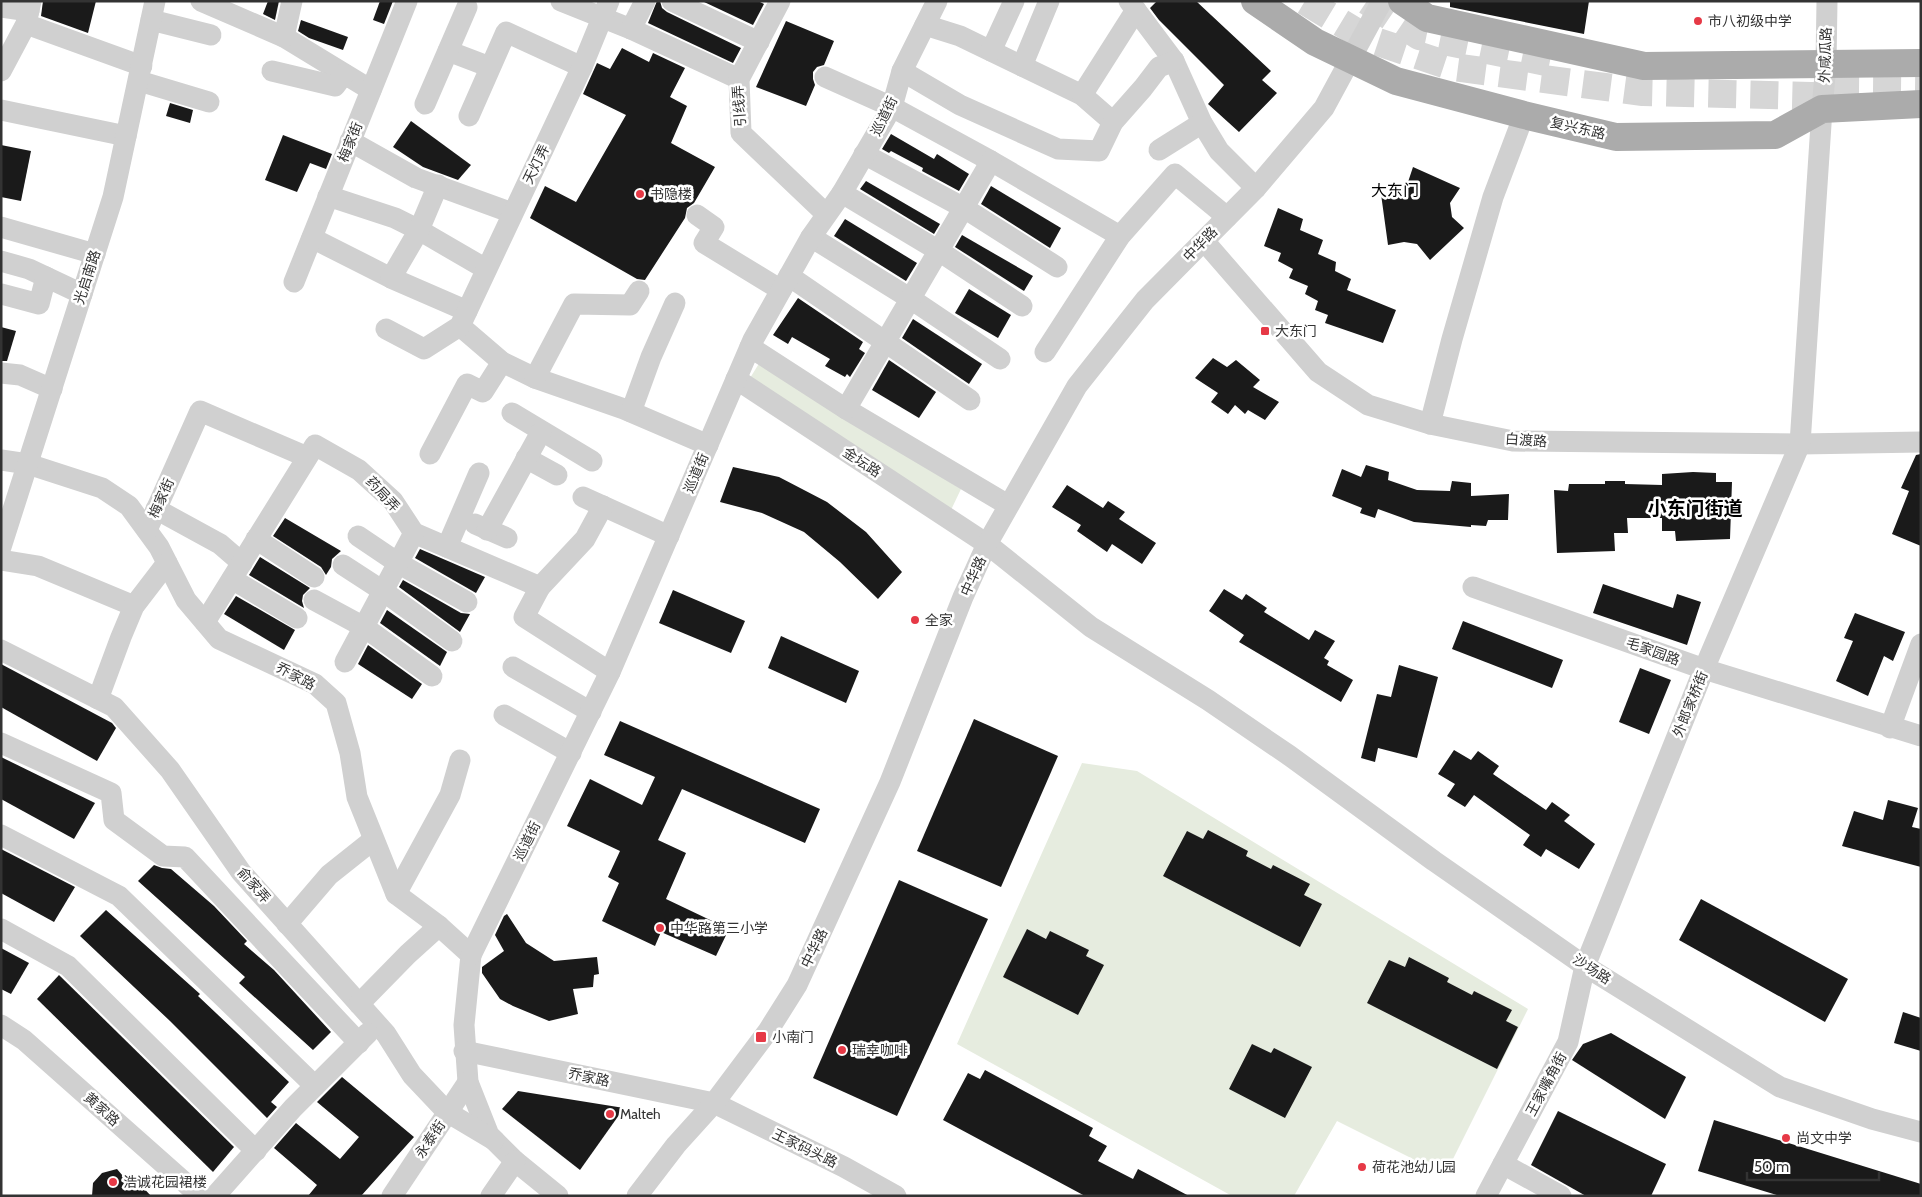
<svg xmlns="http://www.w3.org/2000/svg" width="1922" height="1197" viewBox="0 0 1922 1197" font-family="Cabin,'Noto Sans SC',sans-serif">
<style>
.green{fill:#e6ecdf}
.building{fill:#1a1a1a}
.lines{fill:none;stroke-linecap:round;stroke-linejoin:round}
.major-tunnel{stroke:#d6d6d6;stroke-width:28;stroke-dasharray:28 14;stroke-linecap:butt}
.minor{stroke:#d0d0d0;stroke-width:21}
.major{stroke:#ababab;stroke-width:28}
.poi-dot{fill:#e63946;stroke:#fff;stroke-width:2}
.labels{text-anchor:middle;stroke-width:5;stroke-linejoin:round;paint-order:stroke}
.poi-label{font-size:14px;fill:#333;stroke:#fff;text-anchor:start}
.street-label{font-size:14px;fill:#333;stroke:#fff}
.quarter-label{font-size:16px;fill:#000;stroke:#fff}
.district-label{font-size:19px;font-weight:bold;fill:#000;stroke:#fff}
</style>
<rect width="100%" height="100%" fill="#fff"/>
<g class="green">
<polygon points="760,362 961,489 951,510 750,378"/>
<polygon points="1082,763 1137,771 1528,1009 1445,1175 1337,1121 1294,1196 1232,1196 957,1044"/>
</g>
<g class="building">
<polygon points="43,1 96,1 88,33 41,16"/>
<polygon points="268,1 279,1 275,20 263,14"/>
<polygon points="380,1 393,1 384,24 373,20"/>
<polygon points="657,1 660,1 662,8 667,12 741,48 733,63 648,23"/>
<polygon points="702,1 758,1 764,4 753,25"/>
<polygon points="1157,1 1196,1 1271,71 1262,80 1277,93 1239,132 1208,104 1224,85 1159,20 1150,8"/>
<polygon points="1450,1 1589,1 1584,34 1450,7"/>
<polygon points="301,20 348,37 343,50 309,38 298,31"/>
<polygon points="786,21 834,41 824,65 817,67 813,72 813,79 815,85 806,106 756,87"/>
<polygon points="622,48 649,62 653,53 685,68 670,97 687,106 671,143 715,167 694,203 687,208 685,218 645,280 637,279 530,218 545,186 576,202 626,115 583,94 597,63 610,69"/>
<polygon points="170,103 193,110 190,123 166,116"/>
<polygon points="411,121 471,165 458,180 423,167 393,147"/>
<polygon points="891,134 934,159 937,154 969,174 959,191 922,171 923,168 891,151 889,153 882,149"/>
<polygon points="283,135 332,154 326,169 310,163 297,192 265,180"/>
<polygon points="1,145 31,151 21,201 1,197"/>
<polygon points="1413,167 1460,188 1450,203 1452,217 1464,228 1430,260 1417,244 1404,242 1388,245 1381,194 1396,194 1407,185"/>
<polygon points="866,181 940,224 934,234 860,189"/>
<polygon points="991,186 1061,228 1050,248 981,204"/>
<polygon points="1278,208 1303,219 1300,230 1323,240 1318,254 1336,262 1335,271 1351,279 1347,290 1396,310 1383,343 1325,323 1328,315 1315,310 1318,301 1305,294 1308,286 1289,278 1293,269 1278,261 1281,253 1264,246"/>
<polygon points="845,219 917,263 906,281 834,236"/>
<polygon points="962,235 1033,276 1024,291 955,247"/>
<polygon points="969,289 1011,315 998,338 955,313"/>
<polygon points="798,298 863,342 859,349 865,353 850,377 847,374 845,377 825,366 830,359 792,337 788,344 773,335"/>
<polygon points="913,319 982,364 969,384 902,338"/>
<polygon points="1,327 16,331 7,361 1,361"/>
<polygon points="1213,358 1227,367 1236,360 1260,380 1253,387 1279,402 1265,420 1248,410 1245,414 1235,405 1228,414 1211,402 1218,393 1195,378"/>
<polygon points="889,360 936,392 919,418 872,390"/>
<polygon points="1921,454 1921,546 1892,534 1909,491 1901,488 1916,455"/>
<polygon points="1366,465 1389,472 1388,480 1417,490 1450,491 1452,481 1471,483 1471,496 1509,494 1508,520 1488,520 1486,526 1471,525 1471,527 1414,522 1378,509 1375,518 1360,513 1362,508 1332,496 1342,469 1361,477"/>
<polygon points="733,467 779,477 827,502 866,532 902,572 878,599 840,562 804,532 762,513 720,502"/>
<polygon points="1693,472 1716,473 1716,482 1732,482 1730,539 1676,541 1675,531 1662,531 1662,518 1627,518 1628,533 1614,533 1615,551 1557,553 1554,490 1568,491 1569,484 1605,484 1605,481 1625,481 1625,484 1662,485 1662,474"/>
<polygon points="1067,485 1103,508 1108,501 1125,512 1119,519 1156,543 1142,564 1112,544 1107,552 1077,531 1081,525 1052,507"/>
<polygon points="285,518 341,551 332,559 331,567 326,575 321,567 273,536"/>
<polygon points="420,549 485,577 476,593 415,558"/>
<polygon points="260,557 310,588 303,595 302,601 304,608 249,575"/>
<polygon points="403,580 461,613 470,614 460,632 399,587"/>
<polygon points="1603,584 1673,608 1677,594 1701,602 1687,645 1593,613"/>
<polygon points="1224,589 1242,600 1246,594 1267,608 1264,612 1309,640 1315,630 1335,641 1324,658 1329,661 1327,665 1353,680 1341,702 1239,642 1244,635 1209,611"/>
<polygon points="673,590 745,621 731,653 659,623"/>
<polygon points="236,596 295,630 284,650 224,614"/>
<polygon points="387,610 447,652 440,666 380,623"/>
<polygon points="1855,613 1905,632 1893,661 1884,656 1868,696 1836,681 1853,641 1844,638"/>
<polygon points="1463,621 1563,660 1552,688 1452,649"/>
<polygon points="781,636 859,671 846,703 768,668"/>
<polygon points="368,645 422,684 412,699 358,664"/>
<polygon points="1,664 112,723 116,728 97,761 1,707"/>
<polygon points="1399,665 1438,677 1417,758 1378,748 1375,762 1361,758 1377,694 1391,697"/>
<polygon points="1640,668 1671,680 1649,734 1619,722"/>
<polygon points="974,719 1058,756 1001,887 917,851"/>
<polygon points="620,721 820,809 805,843 682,789 658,840 686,853 666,899 729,929 716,956 661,932 655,946 602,921 619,883 608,877 620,851 567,826 590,779 642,805 655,777 604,755"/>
<polygon points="1454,750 1471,760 1478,751 1499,766 1493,774 1546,810 1552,802 1570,815 1564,821 1595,844 1579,869 1546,849 1541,857 1523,845 1530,835 1474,795 1465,807 1447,796 1455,784 1438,774"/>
<polygon points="1,757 95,803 74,839 1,799"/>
<polygon points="1888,800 1918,808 1912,827 1921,829 1921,867 1842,846 1854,811 1883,820"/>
<polygon points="1208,830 1248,851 1246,856 1271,869 1273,865 1310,884 1304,895 1322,904 1300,947 1163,876 1187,831 1203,839"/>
<polygon points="1,849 75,887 54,922 1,893"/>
<polygon points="154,865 162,868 171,869 214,906 247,941 244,944 274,970 331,1032 313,1050 239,983 245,977 138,881"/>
<polygon points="899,880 988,919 897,1116 813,1078"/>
<polygon points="1701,899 1848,979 1825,1022 1679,940"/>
<polygon points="106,910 200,994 198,996 289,1082 271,1102 277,1107 267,1118 170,1021 80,936"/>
<polygon points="507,914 526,943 554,961 597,957 599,974 594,975 593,987 573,989 578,1014 549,1021 513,1006 500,999 482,973 482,967 504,951 495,935 504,916"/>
<polygon points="1027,929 1046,939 1050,931 1089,950 1086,956 1104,965 1078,1015 1003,977"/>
<polygon points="1,948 29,963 11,994 1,989"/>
<polygon points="1409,957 1449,978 1447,982 1472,995 1474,991 1512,1010 1506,1021 1518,1027 1497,1069 1367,1003 1389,960 1405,967"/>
<polygon points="59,975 234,1147 213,1172 37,999"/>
<polygon points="1903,1012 1921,1018 1921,1051 1894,1043"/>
<polygon points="1611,1033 1686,1077 1665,1119 1572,1060 1583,1044"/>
<polygon points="1252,1044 1271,1053 1274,1048 1312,1067 1285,1118 1229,1089"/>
<polygon points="985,1070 1093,1128 1089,1136 1107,1146 1098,1161 1133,1179 1138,1169 1189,1196 1085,1196 943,1120 968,1073 980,1079"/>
<polygon points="342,1077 414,1137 361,1196 308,1196 317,1185 274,1148 296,1123 340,1159 359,1137 317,1102"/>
<polygon points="518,1091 624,1108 580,1170 502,1109"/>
<polygon points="1558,1111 1666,1164 1651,1196 1586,1196 1531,1165"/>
<polygon points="1714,1120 1921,1184 1921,1196 1780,1196 1698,1171"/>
<polygon points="117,1169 128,1182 138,1182 151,1196 92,1196 93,1183 102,1173"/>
</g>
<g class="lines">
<g class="major-tunnel">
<polyline points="1305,1 1366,38 1453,67 1643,92 1850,97"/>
<polyline points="1367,1 1419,36 1551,63"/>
<polyline points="1831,90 1921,91"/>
</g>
<g class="minor">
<polyline points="201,1 284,37 371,90"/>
<polyline points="561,1 631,29 739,79"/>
<polyline points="672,1 759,42"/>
<polyline points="780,1 739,79 741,133 826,214"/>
<polyline points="1129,1 1174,61 1202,123 1219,151 1256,188"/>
<polyline points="1,7 29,11"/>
<polyline points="151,20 211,35"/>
<polyline points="26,24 142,66"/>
<polyline points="925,25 960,36 1082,95 1113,122"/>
<polyline points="631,29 645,1"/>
<polyline points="284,37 292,1"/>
<polyline points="448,51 490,67"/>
<polyline points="991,51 1014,1"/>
<polyline points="1022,66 1049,1"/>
<polyline points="1,71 26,24 31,1"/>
<polyline points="272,71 335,86 344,74"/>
<polyline points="902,71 960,105 1058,149 1099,151 1113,122 1143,88 1159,67 1174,61"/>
<polyline points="825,77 892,107 991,161 1120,236"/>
<polyline points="139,81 209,102"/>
<polyline points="1082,95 1136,10"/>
<polyline points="425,104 467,7"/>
<polyline points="1,110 126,136"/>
<polyline points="469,116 506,32 582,67"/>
<polyline points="350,141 416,178 512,213"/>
<polyline points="1159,150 1202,123"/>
<polyline points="864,154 964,208 1057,267"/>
<polyline points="842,193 939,251 1022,306"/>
<polyline points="328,196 395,218 419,230 486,269"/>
<polyline points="697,215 714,227 704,243 781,290"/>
<polyline points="1,227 95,254"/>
<polyline points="811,237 911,299 1000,359"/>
<polyline points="312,238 391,278 467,311"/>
<polyline points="1204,241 1318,372 1368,405 1430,424 1513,441 1800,444 1921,442"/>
<polyline points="1,261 29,269 82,294"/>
<polyline points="789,276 970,400"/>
<polyline points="391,278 419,230 438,185"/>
<polyline points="294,282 407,1"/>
<polyline points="1,294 39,304 46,277"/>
<polyline points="460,326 502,362 535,378 624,409 708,445"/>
<polyline points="386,329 424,349 460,326 582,67 609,1"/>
<polyline points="750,347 846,409 1008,505"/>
<polyline points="1045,352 1120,236 1175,174 1227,217"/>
<polyline points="1,373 20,375 52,389"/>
<polyline points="535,378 574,304 630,305 639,291"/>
<polyline points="736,379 987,544 1091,627 1208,700 1290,756 1434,861 1585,966 1780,1087 1872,1119 1921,1132"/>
<polyline points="846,409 991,161"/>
<polyline points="631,412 651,357 675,303"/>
<polyline points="512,413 592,461"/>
<polyline points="1430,424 1452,339 1493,197 1524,115"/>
<polyline points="430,454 467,384 483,392 502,362"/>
<polyline points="526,458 557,475"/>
<polyline points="1,460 28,464 102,488 129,506 159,547 186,600 219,639 315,684 336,703 350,753 357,797 396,894 439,926 471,955 464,1025 468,1082 489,1135 515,1161 558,1196"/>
<polyline points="583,497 669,536"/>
<polyline points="156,509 220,544 242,563"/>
<polyline points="475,524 507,538"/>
<polyline points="147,530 200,411 307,457"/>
<polyline points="487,530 541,432"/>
<polyline points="358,536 398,563 467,602"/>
<polyline points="256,539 314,577"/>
<polyline points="1,547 113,197 155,1"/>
<polyline points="447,547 479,473"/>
<polyline points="1,560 38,566 134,606"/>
<polyline points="343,565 383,591 452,641"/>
<polyline points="232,579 297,618"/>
<polyline points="540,587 585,539 603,506"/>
<polyline points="1473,587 1704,669 1921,736"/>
<polyline points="314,600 364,627 432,676"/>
<polyline points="205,622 315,445 359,470 393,501 414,533 540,587 524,617 610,672"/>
<polyline points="1,650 114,707 170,770 241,872 386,1034 412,1075 447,1112 494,1140"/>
<polyline points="345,662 414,533"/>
<polyline points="513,667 591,712"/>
<polyline points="98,699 121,637 134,606 167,563"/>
<polyline points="504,715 571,753"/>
<polyline points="1890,728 1921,644"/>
<polyline points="1,743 111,793 114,820 163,856 185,857 359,1043"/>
<polyline points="1,835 119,896 315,1086"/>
<polyline points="396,894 450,795 460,760"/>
<polyline points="287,924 329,875 373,840"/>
<polyline points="1,929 68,966 256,1151"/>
<polyline points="471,955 610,672 753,340 811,237 842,193 892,107 902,71 937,1"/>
<polyline points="359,1004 408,954 439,926"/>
<polyline points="1,1025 24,1040 200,1196"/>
<polyline points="464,1051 714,1103 844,1167 896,1196"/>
<polyline points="1503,1164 1561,1196"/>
<polyline points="215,1196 293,1108 368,1033"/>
<polyline points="392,1196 468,1082"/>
<polyline points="491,1196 515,1161"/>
<polyline points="637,1196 676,1145 714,1103 768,1031 797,985 890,782 963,597 987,544 1077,386 1145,300 1256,188 1324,108 1382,1"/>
<polyline points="1486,1196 1568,1042 1585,966 1704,669 1800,444 1822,109 1826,64 1827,1"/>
</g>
<g class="major">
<polyline points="1255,1 1315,42 1396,81 1524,115 1616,137 1775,135 1822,109 1921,104"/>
<polyline points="1402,1 1427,18 1644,66 1921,63"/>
</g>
</g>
<g class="poi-dot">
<circle cx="1698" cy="21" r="5"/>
<circle cx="640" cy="194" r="5"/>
<rect x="1260" y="326" width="10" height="10" rx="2.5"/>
<circle cx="915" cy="620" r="5"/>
<circle cx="660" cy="928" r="5"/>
<rect x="755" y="1031" width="12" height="12" rx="2.5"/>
<circle cx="842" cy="1050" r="5"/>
<circle cx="610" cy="1114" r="5"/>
<circle cx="1786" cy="1138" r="5"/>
<circle cx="1362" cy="1167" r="5"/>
<circle cx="113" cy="1182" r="5"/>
</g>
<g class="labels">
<g class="poi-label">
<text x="1708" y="26">市八初级中学</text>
<text x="650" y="199">书隐楼</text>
<text x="1275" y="336">大东门</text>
<text x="925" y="625">全家</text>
<text x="670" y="933">中华路第三小学</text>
<text x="772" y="1042">小南门</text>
<text x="852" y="1055">瑞幸咖啡</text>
<text x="620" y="1119">Malteh</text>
<text x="1796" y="1143">尚文中学</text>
<text x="1372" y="1172">荷花池幼儿园</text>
<text x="123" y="1187">浩诚花园裙楼</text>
</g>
<g class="street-label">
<text transform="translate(1825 55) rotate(-88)" y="5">外咸瓜路</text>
<text transform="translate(739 106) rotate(-94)" y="5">引线弄</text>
<text transform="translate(884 116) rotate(-64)" y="5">巡道街</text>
<text transform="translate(1578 128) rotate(13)" y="5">复兴东路</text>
<text transform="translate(350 142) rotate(-68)" y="5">梅家街</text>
<text transform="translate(536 164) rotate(-64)" y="5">天灯弄</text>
<text transform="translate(1200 244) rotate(-46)" y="5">中华路</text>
<text transform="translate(87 277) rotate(-72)" y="5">光启南路</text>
<text transform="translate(1526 440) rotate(4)" y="5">白渡路</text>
<text transform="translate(862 462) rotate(33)" y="5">金坛路</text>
<text transform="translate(696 473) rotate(-67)" y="5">巡道街</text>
<text transform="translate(383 494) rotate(47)" y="5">药局弄</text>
<text transform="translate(161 498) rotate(-66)" y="5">梅家街</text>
<text transform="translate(973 576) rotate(-66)" y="5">中华路</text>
<text transform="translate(1653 651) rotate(20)" y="5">毛家园路</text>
<text transform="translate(296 676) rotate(28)" y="5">乔家路</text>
<text transform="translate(1690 704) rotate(-68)" y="5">外郎家桥街</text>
<text transform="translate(527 841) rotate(-64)" y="5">巡道街</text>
<text transform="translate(254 885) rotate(49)" y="5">俞家弄</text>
<text transform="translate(814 948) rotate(-64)" y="5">中华路</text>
<text transform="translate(1592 969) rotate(33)" y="5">沙场路</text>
<text transform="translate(589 1077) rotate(12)" y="5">乔家路</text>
<text transform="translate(1546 1084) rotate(-62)" y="5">王家嘴角街</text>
<text transform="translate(102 1109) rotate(42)" y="5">黄家路</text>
<text transform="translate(430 1139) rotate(-56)" y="5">永泰街</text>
<text transform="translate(805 1148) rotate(26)" y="5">王家码头路</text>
</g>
<g class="quarter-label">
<text x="1395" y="196">大东门</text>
</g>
<g class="district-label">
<text x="1695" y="515">小东门街道</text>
</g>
</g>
<rect width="1922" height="1197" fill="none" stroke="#333333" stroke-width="5"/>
<path d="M1747 1172v8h132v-8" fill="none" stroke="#333333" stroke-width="2.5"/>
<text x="1754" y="1172" font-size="15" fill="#333333" stroke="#ffffff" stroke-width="4" paint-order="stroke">50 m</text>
</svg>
